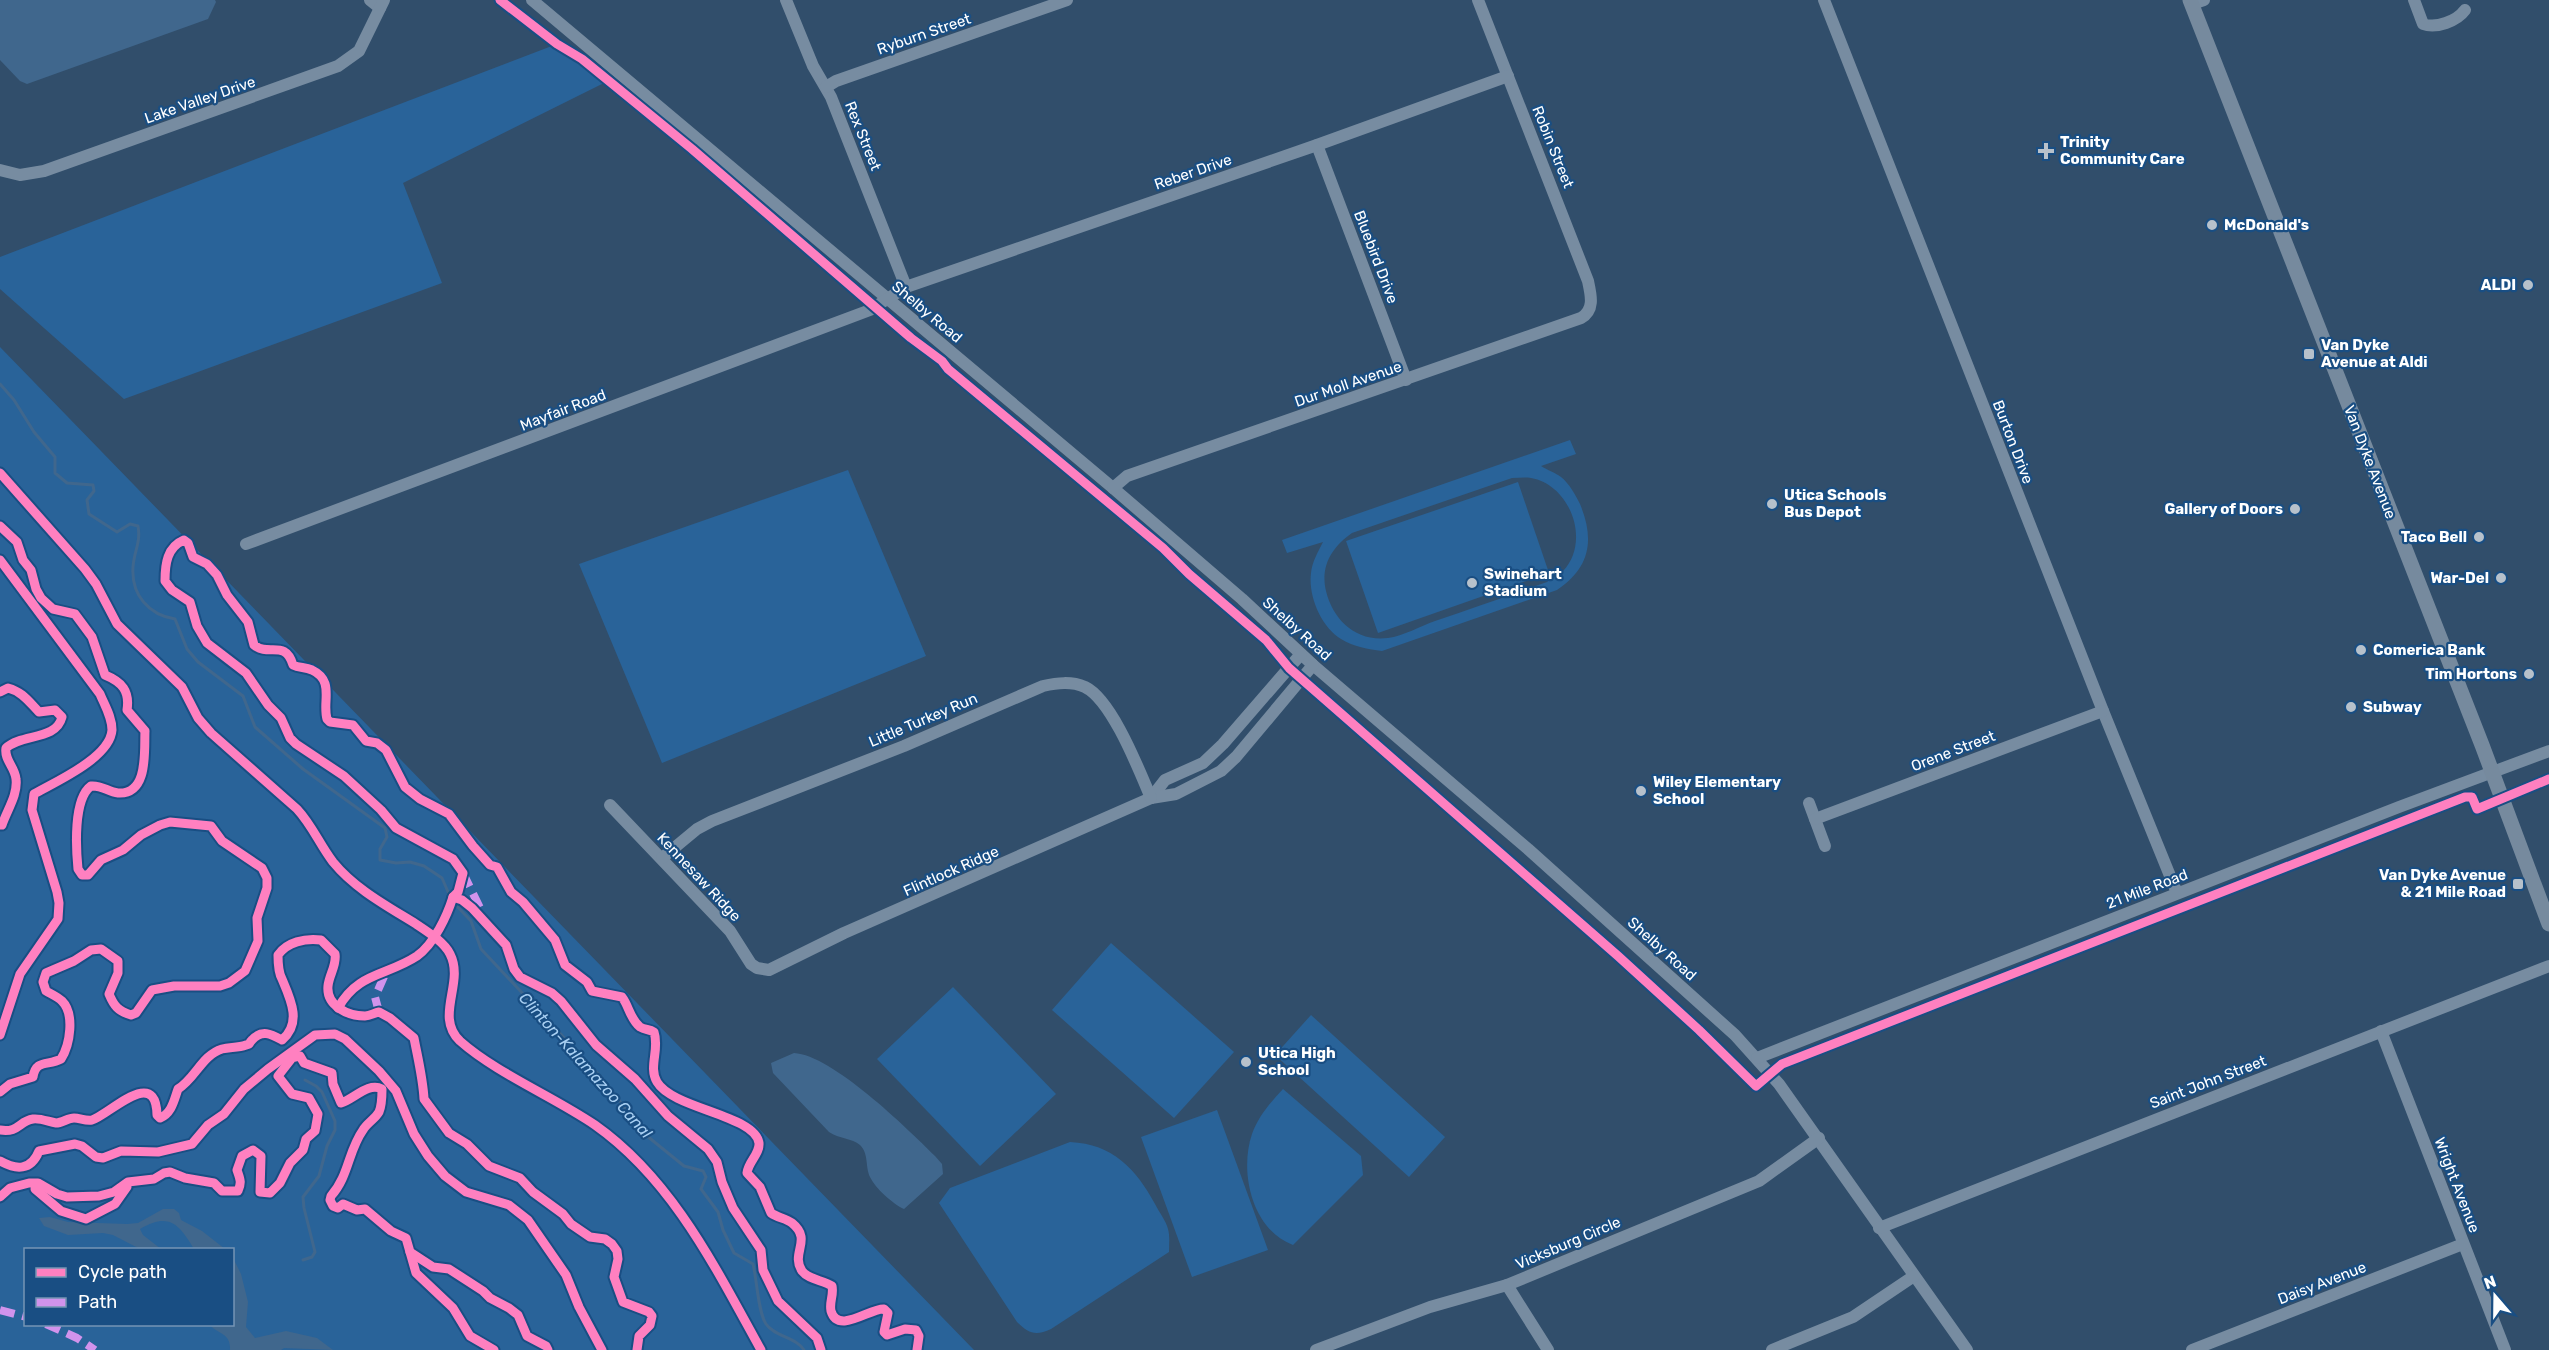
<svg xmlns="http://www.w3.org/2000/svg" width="2549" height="1350" viewBox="0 0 2549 1350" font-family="Rubik,sans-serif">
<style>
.green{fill:#296399;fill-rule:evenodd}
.water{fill:#40678d}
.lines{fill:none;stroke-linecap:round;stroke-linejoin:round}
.stream{stroke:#40678d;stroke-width:3}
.minor{stroke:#778ca1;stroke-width:12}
.major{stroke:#768a9e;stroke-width:15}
.quiet{stroke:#d193ec;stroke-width:8;stroke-dasharray:15 8;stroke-linecap:butt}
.cycleway-casing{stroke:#194e83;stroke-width:13}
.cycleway{stroke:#ff80c0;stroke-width:9}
.poi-dot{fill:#b7c1cb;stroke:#194e83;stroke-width:2}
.labels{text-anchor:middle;stroke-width:4.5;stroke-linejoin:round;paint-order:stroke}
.street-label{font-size:15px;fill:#fff;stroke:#194e83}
.poi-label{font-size:15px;font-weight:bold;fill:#fff;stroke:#194e83;text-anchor:start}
.water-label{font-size:16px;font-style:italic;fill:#a9d0f3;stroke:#194e83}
</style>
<rect width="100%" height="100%" fill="#314e6b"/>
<g class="green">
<polygon points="557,44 608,81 403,183 442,283 124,399 0,289 0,257"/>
<path d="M0,347L974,1350H0ZM26,1250H232V1324H26Z"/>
<path d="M1570,440L1576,454L1541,466C1547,470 1556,473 1561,477C1569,483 1576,496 1580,504C1595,540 1590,568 1557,590L1382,651C1368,649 1354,647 1341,639C1321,627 1308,596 1311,573C1312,562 1318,552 1323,542L1287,553L1282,540ZM1512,478C1518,478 1525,477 1531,478C1571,485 1591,542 1563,571C1559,575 1552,578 1547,582C1510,595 1473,608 1435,621C1421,626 1403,636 1388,638C1356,642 1333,620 1326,591C1320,566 1332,547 1352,533Z"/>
<polygon points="848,470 926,656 662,763 579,564"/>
<polygon points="1518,482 1549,573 1378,633 1346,541"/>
<polygon points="1111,943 1234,1052 1174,1118 1052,1010"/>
<polygon points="953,987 1056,1094 980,1166 877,1059"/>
<polygon points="1311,1015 1445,1137 1409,1177 1275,1055"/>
<path d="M1283,1089L1361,1156L1363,1175L1293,1245C1252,1230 1239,1172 1252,1134C1258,1117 1270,1103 1283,1089Z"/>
<polygon points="1217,1110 1268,1250 1192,1277 1141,1137"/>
<path d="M1070,1142C1113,1144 1136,1169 1155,1204C1159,1212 1166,1221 1168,1229C1170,1236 1169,1245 1169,1252L1051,1329C1036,1336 1029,1334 1017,1322L939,1203L950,1188Z"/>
</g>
<g class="water">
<polygon points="0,0 215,0 216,2 208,19 27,84 20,81 0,60"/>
<path d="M794,1053C832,1055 907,1128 935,1156L942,1164L943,1174L904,1209C893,1204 875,1188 870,1177C865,1166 869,1154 860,1145C852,1138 839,1139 829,1132L773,1073L771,1063Z"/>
<path d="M163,1209H174L179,1213L181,1220L202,1231L225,1249H194C179,1224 169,1212 140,1229L143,1235L161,1249H140L113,1235L103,1233L68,1235L44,1226L39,1218L50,1217L68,1222L127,1224L138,1223Z"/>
<path d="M233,1258L241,1274L248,1302L246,1327L255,1338L286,1331L317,1338L333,1350L284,1348L281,1350H230C231,1333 219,1335 210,1325L232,1324Z"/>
</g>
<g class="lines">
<g class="stream">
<path d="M0,384L14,400L34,432L55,457V473L67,483L93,485L94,491L87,500L89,514L117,532L130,524L138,526C141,543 134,551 133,567C131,595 149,615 175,619L187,649L198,662L243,696L255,727L303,769L385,828L387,837L380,849V860L396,863L410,862L424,866L442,878L452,901L471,921L481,949L600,1076L647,1136L684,1166L703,1171L706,1177L701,1189L718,1212L723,1230L734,1253L753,1264C757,1280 758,1312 766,1324C775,1337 796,1337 804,1350"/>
<polyline points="303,1260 312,1257 315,1252 304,1208 303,1197 319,1176 327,1146 335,1130 335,1121 322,1092 316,1086 305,1080"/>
</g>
<g class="minor">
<polyline points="370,0 380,8"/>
<polyline points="532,0 1113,488 1242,599 1313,665 1528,849 1735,1035 1779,1084 1967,1350"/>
<polyline points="786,0 813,66 831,97 906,287"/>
<polyline points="1824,0 2103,711 2177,893"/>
<path d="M2414,0L2423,24C2436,29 2457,21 2465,10"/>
<polyline points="2192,4 2204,0"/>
<polyline points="826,87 836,81 1067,0"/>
<polyline points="1317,145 1406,380"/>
<polyline points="0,170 20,175 44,171 338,66 359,51 384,0"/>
<path d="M1113,488L1127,476L1581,318C1595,310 1591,295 1588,281L1478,0"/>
<polyline points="246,544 870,310 906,287 1317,145 1508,76"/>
<polyline points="1151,798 1165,780 1203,763 1223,744 1301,654"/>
<polyline points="1809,803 1825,846"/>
<polyline points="610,805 730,931 751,964 757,968 769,970 844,933 1151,798 1176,794 1221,771 1236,757 1313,665"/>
<polyline points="1815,819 2103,711"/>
<path d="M662,858L697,829L712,821L904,746L1043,686C1057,683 1071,681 1085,687C1112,700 1139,770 1151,798"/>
<polyline points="2381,1031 2505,1350"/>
<polyline points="1757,1058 2399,807 2549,751"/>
<polyline points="1879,1228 2549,966"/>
<polyline points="1507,1285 1548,1350"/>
<polyline points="1316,1350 1430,1307 1507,1285 1759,1181 1819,1138"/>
<polyline points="1772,1350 1853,1317 1914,1276"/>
<polyline points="2192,1350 2463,1244"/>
</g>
<polyline class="major" points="2190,0 2482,745 2549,924"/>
<g class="quiet">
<polyline points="463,873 483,914"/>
<polyline points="379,1012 375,997 386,972"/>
<polyline points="0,1310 26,1317"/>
<polyline points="46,1324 77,1338 95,1350"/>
</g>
<defs>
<g id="cycleway">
<polyline points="500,0 557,44 582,59 692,149 911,338 942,361 948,369 1163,548 1189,574 1266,640 1289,668 1618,956 1699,1030 1756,1086 1782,1064 2465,797 2472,797 2477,809 2549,779"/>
<path d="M0,473L85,569L96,584L117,624L182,687L198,718L211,733L297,809C312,825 320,845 333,862C355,889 387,906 416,924C428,932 444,942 450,954C465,983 434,1016 460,1041C496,1073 554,1097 595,1125C673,1180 716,1269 761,1350"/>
<path d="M0,526L17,542L23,560L31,570L36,589L41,598L53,609L75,614L92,637L105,675C122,682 130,691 127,710L145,731C144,750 149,795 118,793C108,792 102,785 91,786C73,799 76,849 78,869L82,875H88L101,860L123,850L141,835L160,825L170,822L211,826L222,841L262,868L267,878V888L257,918L258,941L245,971L229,983L220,986H174L152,990L136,1013L131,1015C118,1011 114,1006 109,994L118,973V961L101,949L91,950L74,961L46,973L43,982L46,991C51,994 58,997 62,1001C75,1014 70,1045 61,1059C48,1066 36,1059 33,1077L10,1084L0,1092"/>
<path d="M0,560L100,694C105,706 112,717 112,730C110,758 55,782 34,794L32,810L57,892L59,903L58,919L20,974L0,1035"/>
<path d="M0,692L8,688C23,692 29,702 39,712L55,710L62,717C56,741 22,733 6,748C4,760 15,767 16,779C18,795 7,810 2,825H0"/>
<path d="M338,1008C358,972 387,976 417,956C434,944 447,916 453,897"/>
<path d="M0,1130C19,1133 19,1121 33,1119C41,1118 49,1122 56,1123C62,1123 68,1118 74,1118C80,1118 85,1121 92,1120C109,1115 156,1065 157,1115L160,1118C172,1113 174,1100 178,1089C195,1079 202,1055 222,1049C230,1047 238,1048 246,1045C251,1044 248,1044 252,1040C262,1029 271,1034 282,1040C302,1023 291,1000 282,979C278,972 278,963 278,955C287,942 305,938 321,940L335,954C337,965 329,975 328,986C326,1006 348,1016 365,1016C370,1016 374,1013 379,1012L390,1018L414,1038C418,1059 423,1079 424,1099L449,1133L467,1144L489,1166L520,1178L533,1192L563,1214L571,1224L590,1237L605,1239L612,1244L617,1251L618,1259L614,1277L623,1302L649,1312L652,1316L650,1325L639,1336L637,1350"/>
<path d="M0,1161C16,1170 31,1171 39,1151L75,1144L82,1146L96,1157L103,1158L121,1151L158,1152L192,1144L208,1125L224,1114L244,1089L268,1069L315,1035L335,1034L345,1039L379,1071L396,1091L414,1134L428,1156L445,1176L466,1192L509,1205L528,1220L566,1275L579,1307L602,1350"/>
<polyline points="35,1189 61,1211 86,1219 115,1204 127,1187"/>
<path d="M0,1197L10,1188L29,1183H38L57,1194L67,1197L99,1196L114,1192L128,1182L154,1179L164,1173L170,1172L185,1178L214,1183L222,1191H238C242,1182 240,1179 237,1170L242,1156L253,1150L261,1156L260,1192L270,1193L280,1183L290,1163L303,1150L306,1139L315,1131L318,1114L309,1098L292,1094L278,1076L292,1058L300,1056L304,1063L332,1073L333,1084L341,1103C354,1099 368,1082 382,1089C382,1097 382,1105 379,1112C375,1119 367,1123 363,1130C348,1151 349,1176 331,1196L330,1200L333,1206L338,1208L343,1204L357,1210L365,1209L391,1231L406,1238L410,1252L433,1267L449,1269L483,1291L490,1298L509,1308L518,1315L527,1336L546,1346L548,1350"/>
<polyline points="410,1252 416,1273 453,1308 470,1336 494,1350"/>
<path d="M821,1350L817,1338L778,1301L763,1270L761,1250L733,1208L722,1182L717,1162L708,1149L668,1116L635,1079L596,1045L561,1001L552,993L520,977L514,969L506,945L472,908L462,900L453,897L458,892L463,873L453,859L396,828L381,810L344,776L296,744L290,738L281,718L268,705L246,673L207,643L197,626L190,602L172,590L165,581C165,564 167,547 184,540L188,543L193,557L207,564L217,575L227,595L248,622L254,645C269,657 285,639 293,665C299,668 305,667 312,670C335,681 322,701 327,719L330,722L353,725L366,741L377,743L386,750L405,787L420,799L449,814L473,846L490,865L497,867L511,892L523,902L555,940L565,965L587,982L592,991L622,997C629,1006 630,1019 640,1027C645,1030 649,1029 654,1032C660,1049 648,1067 657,1082C673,1109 755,1115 759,1143C760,1154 748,1162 747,1173L760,1187L771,1213C778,1218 786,1218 792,1223C813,1240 790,1253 802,1271C809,1280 823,1280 832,1286C834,1295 829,1302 831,1311C838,1335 870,1308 884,1309L888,1313L884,1332L887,1335L905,1329L916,1330L919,1336L917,1350"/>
</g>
</defs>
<use href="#cycleway" class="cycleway-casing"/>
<use href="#cycleway" class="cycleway"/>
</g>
<g class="poi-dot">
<path d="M2043 142h6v6h6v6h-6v6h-6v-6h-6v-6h6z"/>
<circle cx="2212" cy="225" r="6"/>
<circle cx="2528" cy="285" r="6"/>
<rect x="2303" y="348" width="12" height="12" rx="3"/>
<circle cx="1772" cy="504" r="6"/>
<circle cx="2295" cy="509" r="6"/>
<circle cx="2479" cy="537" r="6"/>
<circle cx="2501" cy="578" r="6"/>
<circle cx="1472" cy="583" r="6"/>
<circle cx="2361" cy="650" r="6"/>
<circle cx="2529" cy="674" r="6"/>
<circle cx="2351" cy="707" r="6"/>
<circle cx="1641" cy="791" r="6"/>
<rect x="2512" y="878" width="12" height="12" rx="3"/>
<circle cx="1246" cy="1062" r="6"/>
</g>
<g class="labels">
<g class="street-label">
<text transform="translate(924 34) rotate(-19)" y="5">Ryburn Street</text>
<text transform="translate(200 100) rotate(-19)" y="5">Lake Valley Drive</text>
<text transform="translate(863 136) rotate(68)" y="5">Rex Street</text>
<text transform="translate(1553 147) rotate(68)" y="5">Robin Street</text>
<text transform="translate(1193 172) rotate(-19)" y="5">Reber Drive</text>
<text transform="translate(1376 257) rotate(69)" y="5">Bluebird Drive</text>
<text transform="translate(927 312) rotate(40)" y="5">Shelby Road</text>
<text transform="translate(1348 384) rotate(-19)" y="5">Dur Moll Avenue</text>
<text transform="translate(563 410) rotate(-21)" y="5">Mayfair Road</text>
<text transform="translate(2013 442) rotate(69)" y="5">Burton Drive</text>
<text transform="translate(2370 462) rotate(69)" y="5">Van Dyke Avenue</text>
<text transform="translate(1297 629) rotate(42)" y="5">Shelby Road</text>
<text transform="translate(923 720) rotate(-23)" y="5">Little Turkey Run</text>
<text transform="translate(1953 751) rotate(-21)" y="5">Orene Street</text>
<text transform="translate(951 871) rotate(-24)" y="5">Flintlock Ridge</text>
<text transform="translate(699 877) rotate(47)" y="5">Kennesaw Ridge</text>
<text transform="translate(2147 889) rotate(-21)" y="5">21 Mile Road</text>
<text transform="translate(1662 949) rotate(42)" y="5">Shelby Road</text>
<text transform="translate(2208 1082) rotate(-21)" y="5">Saint John Street</text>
<text transform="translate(2457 1185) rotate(69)" y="5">Wright Avenue</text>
<text transform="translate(1568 1243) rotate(-23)" y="5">Vicksburg Circle</text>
<text transform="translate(2322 1283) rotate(-21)" y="5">Daisy Avenue</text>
</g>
<g class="poi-label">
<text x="2060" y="147">Trinity<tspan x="2060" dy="17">Community Care</tspan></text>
<text x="2224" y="230">McDonald's</text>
<text x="2516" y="290" text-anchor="end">ALDI</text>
<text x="2321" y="350">Van Dyke<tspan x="2321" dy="17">Avenue at Aldi</tspan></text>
<text x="1784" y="500">Utica Schools<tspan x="1784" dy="17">Bus Depot</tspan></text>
<text x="2283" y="514" text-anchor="end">Gallery of Doors</text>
<text x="2467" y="542" text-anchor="end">Taco Bell</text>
<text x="1484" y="579">Swinehart<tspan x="1484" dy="17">Stadium</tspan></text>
<text x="2489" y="583" text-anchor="end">War-Del</text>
<text x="2373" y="655">Comerica Bank</text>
<text x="2517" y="679" text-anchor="end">Tim Hortons</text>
<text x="2363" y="712">Subway</text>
<text x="1653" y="787">Wiley Elementary<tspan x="1653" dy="17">School</tspan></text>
<text x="2506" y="880" text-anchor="end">Van Dyke Avenue<tspan x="2506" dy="17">&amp; 21 Mile Road</tspan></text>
<text x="1258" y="1058">Utica High<tspan x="1258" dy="17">School</tspan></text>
</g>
<g class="water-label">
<text transform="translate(586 1065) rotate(48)" y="6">Clinton-Kalamazoo Canal</text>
</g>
</g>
<rect x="24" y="1248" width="210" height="78" fill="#194e83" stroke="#7595b5" stroke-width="1.5"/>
<rect x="36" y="1268" width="30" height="9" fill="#ff80c0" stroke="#7595b5" stroke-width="1.5"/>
<text x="78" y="1278" font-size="18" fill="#ffffff">Cycle path</text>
<rect x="36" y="1298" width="30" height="9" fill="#d193ec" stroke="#7595b5" stroke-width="1.5"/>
<text x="78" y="1308" font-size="18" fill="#ffffff">Path</text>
<g transform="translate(2495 1296) rotate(340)" stroke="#194e83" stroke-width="4.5" paint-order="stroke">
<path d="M0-4.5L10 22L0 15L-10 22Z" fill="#ffffff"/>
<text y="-9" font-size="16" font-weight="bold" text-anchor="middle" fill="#ffffff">N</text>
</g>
</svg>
